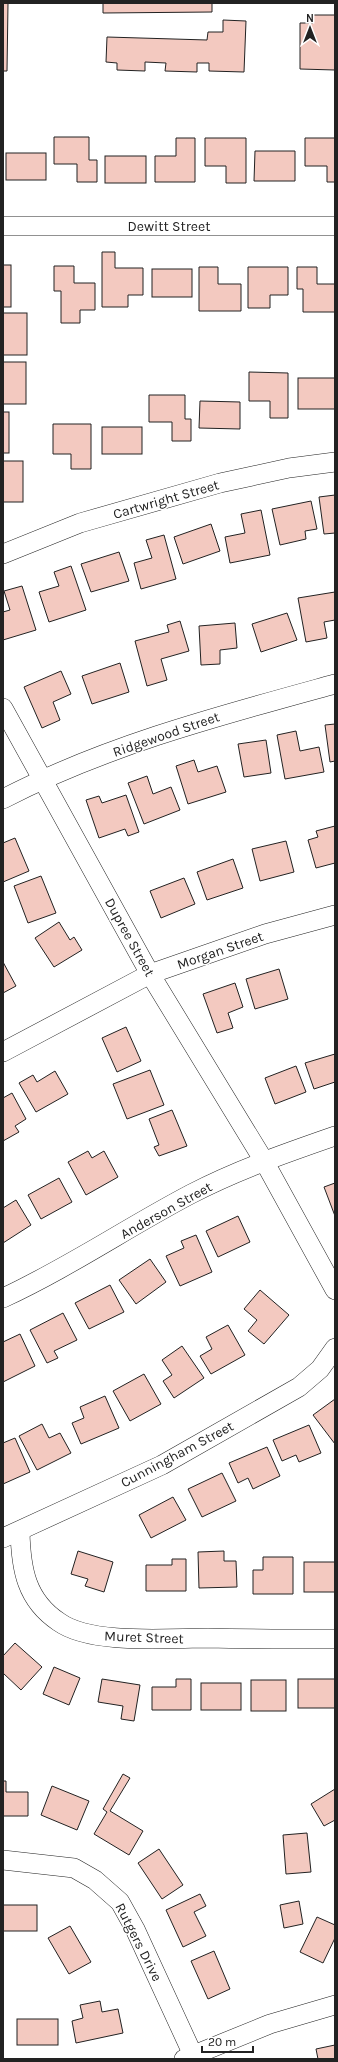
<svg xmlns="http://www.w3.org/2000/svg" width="338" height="2062" viewBox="0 0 338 2062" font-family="Karla,sans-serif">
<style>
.building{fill:#f3c9c0;stroke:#222}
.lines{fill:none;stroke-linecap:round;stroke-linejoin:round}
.minor-casing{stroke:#222;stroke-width:20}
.minor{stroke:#fff;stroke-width:19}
.labels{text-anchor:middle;stroke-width:3;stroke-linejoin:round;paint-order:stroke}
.street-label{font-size:14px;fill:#222;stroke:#fff}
</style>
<rect width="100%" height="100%" fill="#fff"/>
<g class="building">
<polygon points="3,3 8,3 7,71 3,71"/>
<polygon points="103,3 212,3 212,12 103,13"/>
<polygon points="313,15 335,15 335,70 300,69 300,23 313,23"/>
<polygon points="223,20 246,21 244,72 209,71 209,63 197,63 197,72 165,71 166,63 145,62 145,71 117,70 117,63 106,62 107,37 207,40 208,32 223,32"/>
<polygon points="54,137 89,137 89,160 97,160 97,182 77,182 77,164 54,164"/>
<polygon points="176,138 195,138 195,182 155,182 155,156 176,156"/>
<polygon points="205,138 246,138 246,183 226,183 226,166 205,166"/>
<polygon points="305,138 335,138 335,182 327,182 327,166 305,166"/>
<polygon points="255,151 295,151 295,181 254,181"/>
<rect x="6" y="153" width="40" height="27"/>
<rect x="105" y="156" width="41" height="27"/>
<polygon points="102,252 115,252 115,268 143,268 143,295 128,295 128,307 102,307"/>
<rect x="3" y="265" width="8" height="42"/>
<polygon points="54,266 74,266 74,283 95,283 95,310 80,310 80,323 61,323 61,291 54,291"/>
<polygon points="199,267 218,267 218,284 241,284 241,311 199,311"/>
<polygon points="248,267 288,267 288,295 270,295 270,308 248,308"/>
<polygon points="297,267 317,267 317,284 335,284 335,312 303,312 303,289 297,289"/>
<rect x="152" y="269" width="40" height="28"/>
<rect x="3" y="313" width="24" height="42"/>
<rect x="3" y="362" width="23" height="42"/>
<polygon points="249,372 288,373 288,418 270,418 270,401 249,401"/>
<rect x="298" y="378" width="37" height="31"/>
<polygon points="149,395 185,395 185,419 191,419 191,441 172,441 172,422 149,422"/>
<polygon points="200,401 240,402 240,429 199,428"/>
<rect x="3" y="412" width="6" height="41"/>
<polygon points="53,424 91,424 91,469 71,469 71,454 53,454"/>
<rect x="102" y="427" width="40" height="27"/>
<rect x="3" y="461" width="20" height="41"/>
<polygon points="335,495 335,533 324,534 319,497"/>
<polygon points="311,501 317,529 305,531 306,539 280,545 272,509"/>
<polygon points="261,510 270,555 230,563 225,537 245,533 241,514"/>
<polygon points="211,524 220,551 183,564 174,537"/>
<polygon points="164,535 176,579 141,589 134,563 152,558 146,540"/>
<polygon points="119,552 129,581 91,592 81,564"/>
<polygon points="71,566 86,610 49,622 39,592 59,586 54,572"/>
<polygon points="22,586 36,630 3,640 3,612 10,610 4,591"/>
<polygon points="335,592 335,620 324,622 327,638 306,642 298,598"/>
<polygon points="287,613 297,640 261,652 252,624"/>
<polygon points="180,621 189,651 161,659 167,680 147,686 135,641 169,632 167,625"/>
<polygon points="235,623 237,648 220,650 220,664 201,665 199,626"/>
<polygon points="120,663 129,692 92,704 82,676"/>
<polygon points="61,671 71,694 53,702 60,720 42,728 24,687"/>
<polygon points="335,724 335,761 330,762 325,725"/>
<polygon points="296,731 300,751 319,747 324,772 285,779 277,735"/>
<polygon points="266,740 271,773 244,777 238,744"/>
<polygon points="194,760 198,772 217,766 226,792 188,804 176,766"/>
<polygon points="147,776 153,794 171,787 180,810 144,824 128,783"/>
<polygon points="126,795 139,832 128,836 125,829 99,838 86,800 99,796 102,803"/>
<polygon points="335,826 335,863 316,868 308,840 318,837 316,831"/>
<polygon points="15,838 29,871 3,882 3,843"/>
<polygon points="286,841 294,872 260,881 252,849"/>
<polygon points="233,859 243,888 207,900 197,872"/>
<polygon points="41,876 56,913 28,923 14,886"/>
<polygon points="184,878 195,904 161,918 150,891"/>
<polygon points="59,922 70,940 74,937 82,950 54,967 35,938"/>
<polygon points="3,962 16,986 3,993"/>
<polygon points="279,969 288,999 255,1009 246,979"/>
<polygon points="235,983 243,1007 228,1013 233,1028 217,1033 203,994"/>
<polygon points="126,1027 141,1061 117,1072 102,1038"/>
<polygon points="335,1054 335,1082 314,1089 305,1063"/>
<polygon points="296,1066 306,1092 275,1104 265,1078"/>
<polygon points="150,1070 164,1105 127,1119 113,1084"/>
<polygon points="55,1071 68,1094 36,1112 19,1083 33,1075 37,1082"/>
<polygon points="12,1093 26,1119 15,1126 19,1132 3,1141 3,1098"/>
<polygon points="172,1110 187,1146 159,1156 154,1147 159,1145 149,1119"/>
<polygon points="88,1151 92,1158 104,1151 118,1177 86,1195 68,1162"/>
<polygon points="59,1178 72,1202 41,1219 28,1195"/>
<polygon points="335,1183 335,1216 324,1187"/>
<polygon points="16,1200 31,1225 3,1243 3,1208"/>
<polygon points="238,1216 250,1242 218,1257 206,1231"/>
<polygon points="196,1235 212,1272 180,1286 166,1256 184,1248 181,1241"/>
<polygon points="150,1259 166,1282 136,1304 119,1280"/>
<polygon points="110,1285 124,1312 89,1329 75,1303"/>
<polygon points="260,1290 289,1315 264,1344 248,1331 257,1320 244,1309"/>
<polygon points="63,1313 77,1340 54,1351 58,1358 47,1363 30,1330"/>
<polygon points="228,1325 245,1355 211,1374 200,1356 212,1349 206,1337"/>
<polygon points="20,1334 35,1366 3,1382 3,1342"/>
<polygon points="182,1346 204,1378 174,1398 163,1381 172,1375 162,1360"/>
<polygon points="144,1374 161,1404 130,1421 113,1391"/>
<polygon points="105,1396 119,1428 81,1444 72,1423 84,1418 80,1407"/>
<polygon points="335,1399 335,1444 313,1415"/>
<polygon points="42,1424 49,1438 60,1433 71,1453 37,1470 19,1436"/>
<polygon points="309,1425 321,1453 299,1462 296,1455 282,1461 273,1440"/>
<polygon points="15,1438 30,1472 3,1484 3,1443"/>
<polygon points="267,1447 280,1476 253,1489 248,1478 238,1483 229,1463"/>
<polygon points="222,1473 236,1501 202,1517 188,1489"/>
<polygon points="173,1497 186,1520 151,1538 139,1515"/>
<polygon points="78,1551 113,1562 104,1592 85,1586 88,1579 71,1574"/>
<polygon points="224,1551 224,1561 236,1561 237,1587 199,1588 198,1552"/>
<polygon points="263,1557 293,1557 293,1594 253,1594 253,1570 263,1570"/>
<polygon points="172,1559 186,1559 186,1591 146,1591 146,1565 172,1565"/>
<rect x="304" y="1562" width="31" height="30"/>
<polygon points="15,1643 42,1667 21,1690 3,1673 3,1656"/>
<polygon points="54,1667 80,1678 69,1705 43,1694"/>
<polygon points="102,1679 140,1685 134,1721 121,1719 123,1706 98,1702"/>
<polygon points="176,1679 191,1679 191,1710 152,1710 152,1687 176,1687"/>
<rect x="298" y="1679" width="37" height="29"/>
<rect x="251" y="1680" width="35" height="31"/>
<rect x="201" y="1683" width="40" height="27"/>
<polygon points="123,1774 130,1778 110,1811 143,1831 129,1855 94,1834 107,1812 103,1809"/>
<polygon points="3,1781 6,1781 6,1792 28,1792 28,1816 3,1816"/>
<polygon points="52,1786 89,1801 77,1830 41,1815"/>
<polygon points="335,1789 335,1820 324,1826 311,1804"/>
<polygon points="307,1833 311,1872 286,1874 283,1835"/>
<polygon points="159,1849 183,1885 162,1899 138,1863"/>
<polygon points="200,1894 206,1906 194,1912 206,1936 183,1947 166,1910"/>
<polygon points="299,1901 303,1924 284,1928 280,1905"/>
<rect x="3" y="1905" width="34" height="26"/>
<polygon points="317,1917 335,1925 335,1938 323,1963 300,1952"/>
<polygon points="70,1926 91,1962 69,1974 48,1938"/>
<polygon points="214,1951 230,1989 208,1999 191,1961"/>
<polygon points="100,2001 102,2012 118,2009 123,2033 76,2043 72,2021 83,2018 80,2005"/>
<rect x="17" y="2019" width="41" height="26"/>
<polygon points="335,2045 335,2059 318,2059 316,2049"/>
</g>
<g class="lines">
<defs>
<g id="minor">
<polyline points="3,226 335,226"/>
<polyline points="3,554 80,523 220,483 289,468 335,462"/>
<polyline points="3,708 150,974 264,1161 335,1290"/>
<path d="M3,799C107,745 222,715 335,684"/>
<polyline points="3,1052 150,974 265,934 335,915"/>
<path d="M3,1298C68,1268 128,1227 191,1194C237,1170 286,1153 335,1136"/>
<path d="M20,1532C21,1569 26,1600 59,1622C91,1645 168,1638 208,1638C250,1639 293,1639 335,1639"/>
<polyline points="3,1538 162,1465 299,1387 320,1369 335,1348"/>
<polyline points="3,1860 74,1868 95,1880 120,1902 135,1929 193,2055"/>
<polyline points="184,2059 270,2024 335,2005"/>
</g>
</defs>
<use href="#minor" class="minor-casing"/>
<use href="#minor" class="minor"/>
</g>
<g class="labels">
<g class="street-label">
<text x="169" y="231">Dewitt Street</text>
<text transform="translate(166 499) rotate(-16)" y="5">Cartwright Street</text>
<text transform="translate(166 734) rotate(-19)" y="5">Ridgewood Street</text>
<text transform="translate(130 937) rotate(61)" y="5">Dupree Street</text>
<text transform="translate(220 950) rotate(-19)" y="5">Morgan Street</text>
<text transform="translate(166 1210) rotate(-29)" y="5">Anderson Street</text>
<text transform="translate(177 1454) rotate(-28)" y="5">Cunningham Street</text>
<text transform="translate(144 1637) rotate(2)" y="5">Muret Street</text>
<text transform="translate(139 1942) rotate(63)" y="5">Rutgers Drive</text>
</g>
</g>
<rect width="338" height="2062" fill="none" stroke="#222222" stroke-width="8"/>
<g transform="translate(310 28)" stroke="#ffffff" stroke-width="3" paint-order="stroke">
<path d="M0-3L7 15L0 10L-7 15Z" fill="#222222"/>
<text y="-6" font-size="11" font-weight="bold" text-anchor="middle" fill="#222222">N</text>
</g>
<path d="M202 2046v6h51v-6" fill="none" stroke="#222222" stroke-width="2"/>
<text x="208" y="2046" font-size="12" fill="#222222" stroke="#ffffff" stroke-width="3" paint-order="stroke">20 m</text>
</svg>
